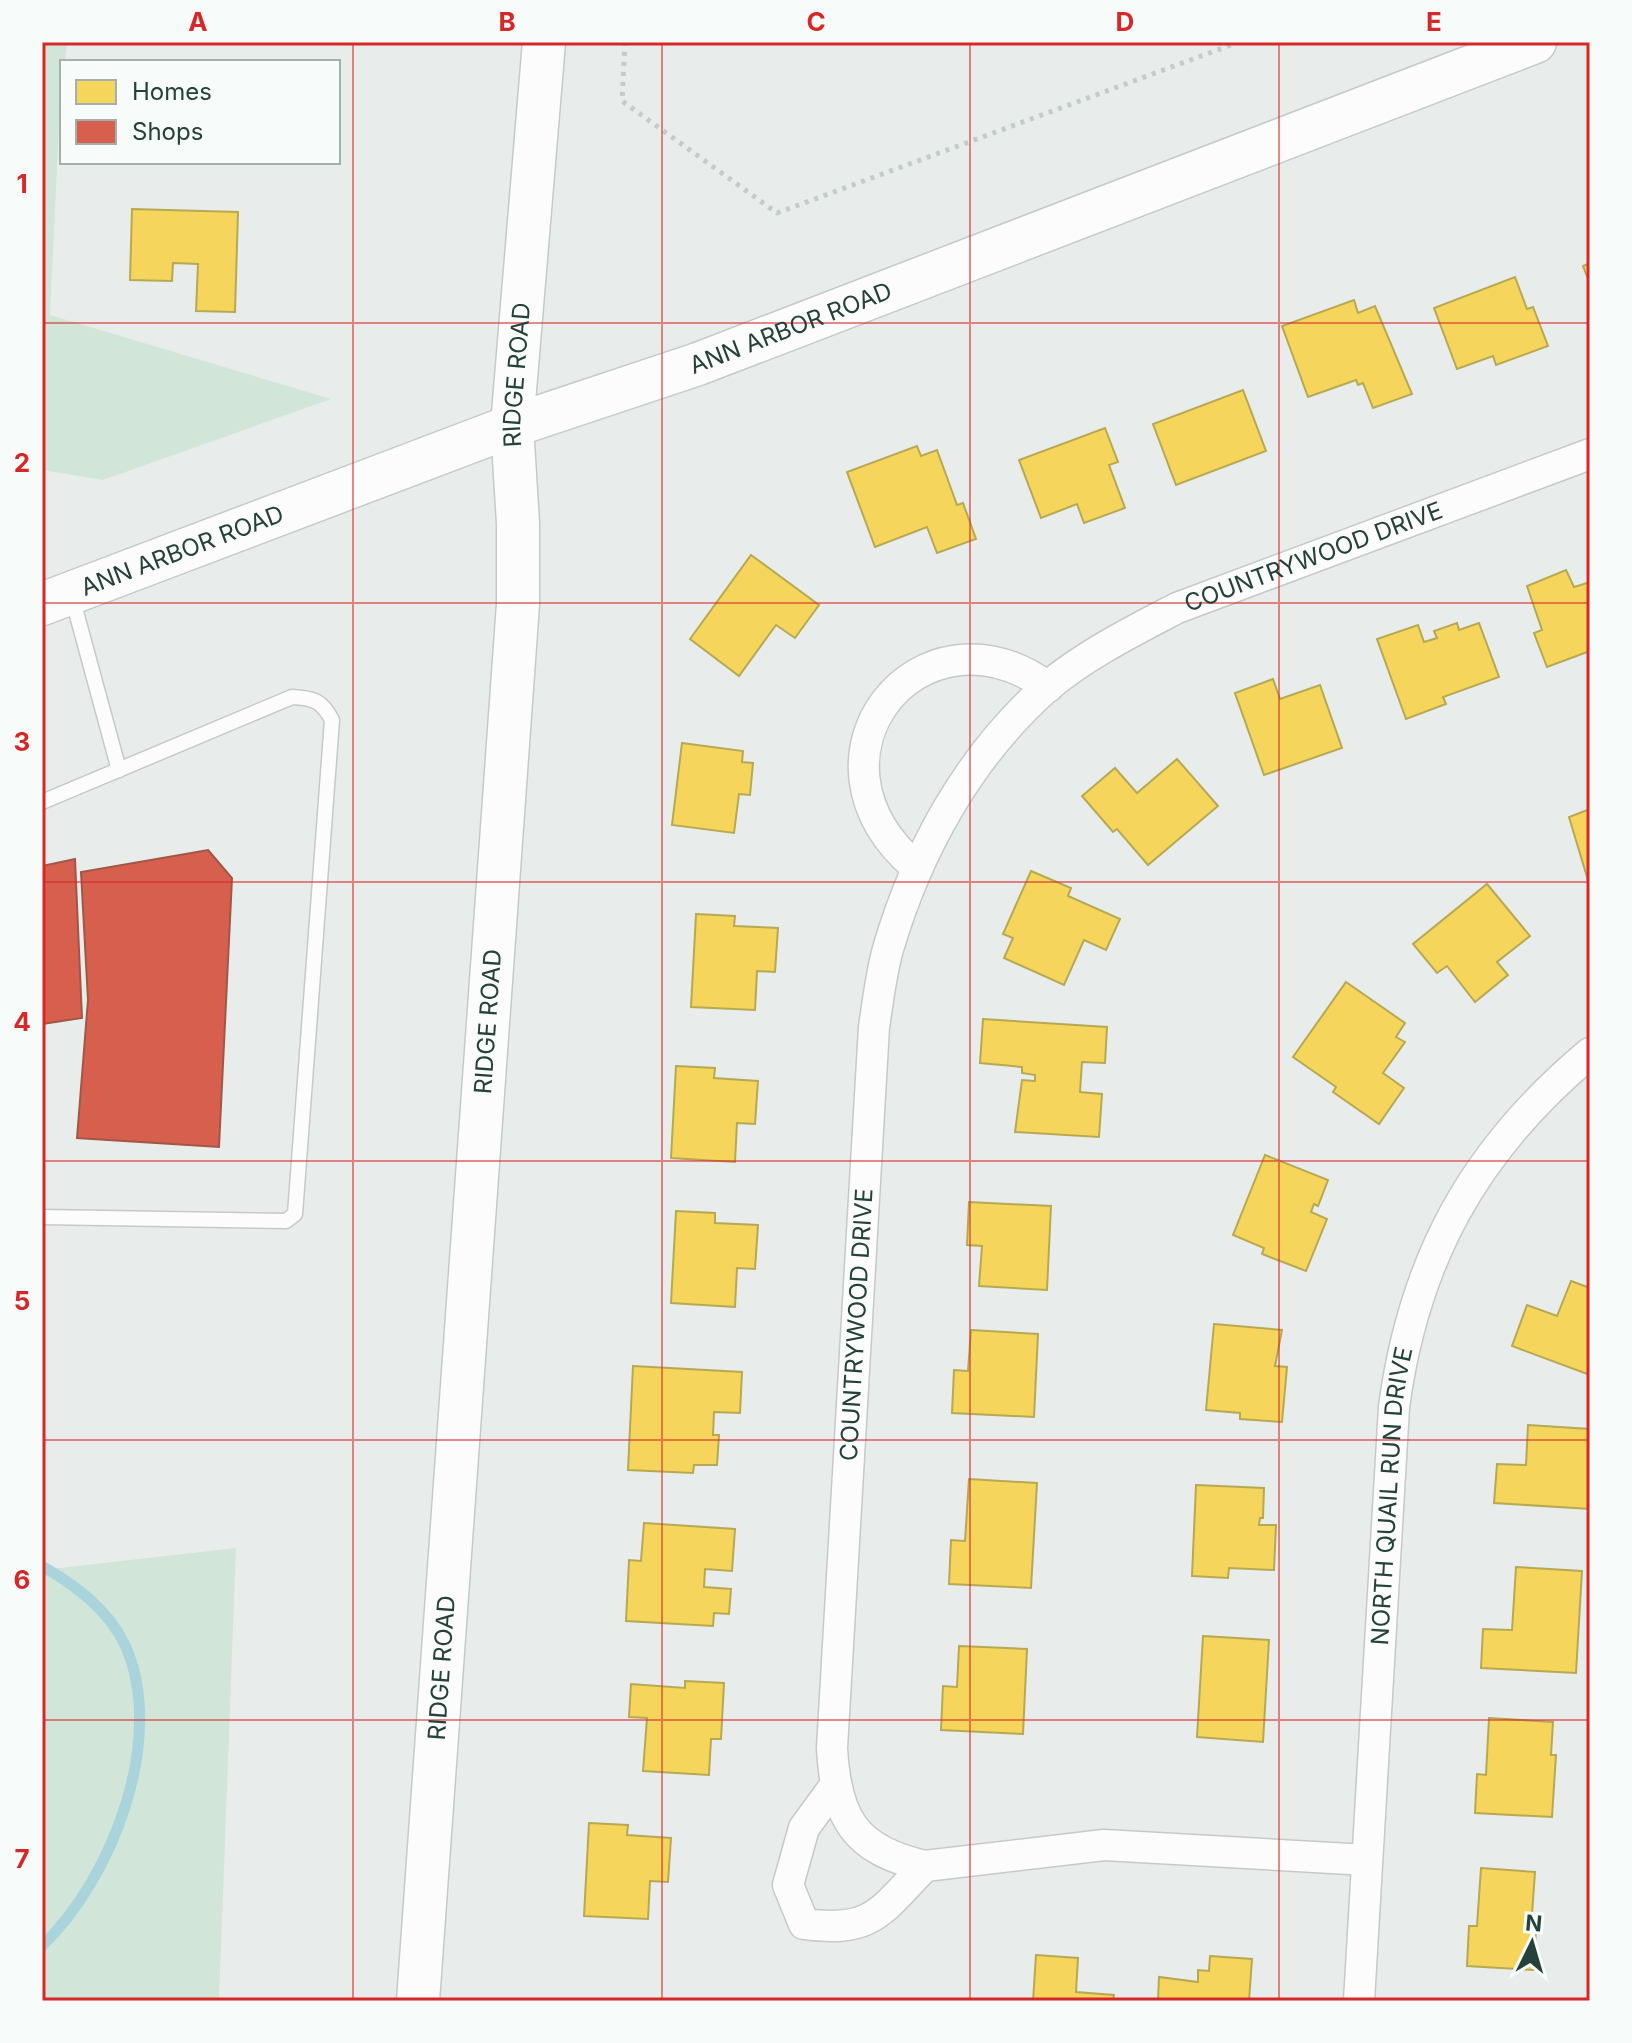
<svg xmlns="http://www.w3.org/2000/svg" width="1632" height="2043" viewBox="0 0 1632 2043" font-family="Inter,sans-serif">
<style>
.green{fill:#d1e6d8}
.homes{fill:#f6d55c;stroke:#b7a952;stroke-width:2}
.shops{fill:#d6604d;stroke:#a15747;stroke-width:2}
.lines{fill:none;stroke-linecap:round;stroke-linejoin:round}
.stream{stroke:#a9d4db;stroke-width:11}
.lane-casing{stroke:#c5cac8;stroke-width:17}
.street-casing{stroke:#c5cac8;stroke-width:33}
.secondary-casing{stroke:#c3cbc8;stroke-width:45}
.path{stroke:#c3ccca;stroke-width:5;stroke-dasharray:4 6;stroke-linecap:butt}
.lane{stroke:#fcfcfc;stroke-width:14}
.street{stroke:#fcfcfc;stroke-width:30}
.secondary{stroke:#fcfcfc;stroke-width:42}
.grid{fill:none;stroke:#d62828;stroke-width:2;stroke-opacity:0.55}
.labels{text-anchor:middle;stroke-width:8;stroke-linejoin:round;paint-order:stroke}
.street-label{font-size:24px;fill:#24423a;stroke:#f7fbf9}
.neatline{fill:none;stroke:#d62828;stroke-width:3}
.grid-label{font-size:26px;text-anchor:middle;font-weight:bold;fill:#d62828}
</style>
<rect width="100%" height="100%" fill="#e8edeb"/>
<g class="green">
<polygon points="42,42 67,42 65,62 62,62 50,315 331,399 103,480 42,470"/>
<polygon points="236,1548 219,2001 42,2001 42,1570"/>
</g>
<g class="homes">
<polygon points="132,209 238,212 235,312 196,311 198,264 173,263 172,281 130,280"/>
<polygon points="1590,263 1590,284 1583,266"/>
<polygon points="1515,277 1527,309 1533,307 1548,346 1496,365 1493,356 1457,369 1434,308"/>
<polygon points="1354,300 1358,313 1375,306 1412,394 1373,408 1363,383 1358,385 1356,380 1308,397 1282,326"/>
<polygon points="1243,390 1266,451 1176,485 1153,424"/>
<polygon points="1105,428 1118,462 1109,465 1125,508 1084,523 1077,504 1041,518 1019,460"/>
<polygon points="917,446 921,456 937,450 957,505 963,503 976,539 937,553 927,527 875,547 847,472"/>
<polygon points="751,555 819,605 795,638 776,625 739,676 690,639"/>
<polygon points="1566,570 1574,587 1590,582 1590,651 1547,667 1534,633 1542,630 1527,586"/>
<polygon points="1457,623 1459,630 1479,623 1499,677 1443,697 1446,704 1406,719 1377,639 1418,625 1424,642 1437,638 1434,631"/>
<polygon points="1273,679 1280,699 1320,685 1342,748 1264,775 1235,693"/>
<polygon points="682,743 743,751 742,762 753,763 750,795 739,794 734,833 672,825"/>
<polygon points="1177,759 1218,806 1148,865 1117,829 1113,832 1082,796 1115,768 1137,793"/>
<polygon points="1590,809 1590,887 1569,817"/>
<polygon points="1031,871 1071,888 1068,896 1120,919 1106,950 1084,940 1064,985 1004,958 1013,938 1003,934"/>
<polygon points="1487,884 1530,936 1497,962 1508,975 1475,1002 1447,966 1437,973 1413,944"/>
<polygon points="696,914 735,916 734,926 778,928 775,972 757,971 755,1010 691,1007"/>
<polygon points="1346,982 1405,1023 1396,1037 1405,1042 1383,1073 1404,1088 1379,1124 1333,1092 1336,1087 1293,1057"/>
<polygon points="983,1019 1107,1027 1105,1063 1082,1062 1080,1092 1102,1094 1099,1137 1015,1132 1022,1080 1035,1081 1035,1075 1022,1073 1022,1067 980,1063"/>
<polygon points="676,1066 715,1068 714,1078 758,1081 755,1124 737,1123 735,1162 671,1158"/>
<polygon points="1265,1155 1328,1180 1318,1206 1314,1204 1311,1212 1327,1219 1306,1271 1262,1254 1264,1248 1233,1235"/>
<polygon points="969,1202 1051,1206 1047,1290 979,1286 982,1246 967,1245"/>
<polygon points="676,1211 715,1213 715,1223 758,1225 755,1269 737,1268 735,1307 671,1303"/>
<polygon points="1571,1281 1590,1288 1590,1375 1512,1346 1527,1305 1557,1316"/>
<polygon points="1214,1324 1282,1330 1275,1366 1287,1367 1282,1422 1240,1419 1240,1413 1206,1410"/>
<polygon points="971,1330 1038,1334 1034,1417 952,1413 954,1370 968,1371"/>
<polygon points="633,1366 742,1372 740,1413 714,1412 713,1435 719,1435 717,1465 694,1465 693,1473 628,1470"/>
<polygon points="1528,1425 1590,1429 1590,1509 1494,1503 1497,1464 1526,1465"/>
<polygon points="969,1479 1037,1483 1031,1588 949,1584 951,1540 965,1541"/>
<polygon points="1196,1485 1264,1488 1263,1518 1260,1518 1259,1525 1276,1525 1274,1570 1229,1568 1228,1578 1192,1576"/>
<polygon points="644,1523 735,1529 732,1571 705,1569 704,1587 731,1589 729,1614 714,1613 713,1626 626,1621 629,1560 641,1561"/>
<polygon points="1516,1567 1582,1571 1576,1673 1481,1668 1483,1629 1512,1630"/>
<polygon points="1203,1636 1269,1640 1263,1742 1197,1737"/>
<polygon points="959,1646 1027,1649 1023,1734 941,1730 943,1686 957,1687"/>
<polygon points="685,1681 724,1683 721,1739 711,1739 709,1775 643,1771 647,1718 629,1717 631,1684 685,1688"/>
<polygon points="1489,1718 1553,1722 1551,1755 1556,1755 1552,1817 1475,1813 1477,1774 1486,1775"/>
<polygon points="589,1823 628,1825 627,1835 671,1838 668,1882 650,1881 648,1919 584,1916"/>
<polygon points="1481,1868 1535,1872 1531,1929 1536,1929 1534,1970 1467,1966 1469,1926 1477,1926"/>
<polygon points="1036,1955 1078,1958 1076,1992 1114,1995 1113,2001 1033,2001"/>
<polygon points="1210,1956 1252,1959 1249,2001 1158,2001 1159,1977 1198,1982 1198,1970 1209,1971"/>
</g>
<g class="shops">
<polygon points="208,850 232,878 219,1147 77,1138 88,1000 81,872"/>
<polygon points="75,859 82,1018 42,1024 42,866"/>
</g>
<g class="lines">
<path class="stream" d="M42,1566C75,1585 108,1609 125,1645C167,1738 112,1879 42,1946"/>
<defs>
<g id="lane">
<polyline points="72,597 119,770"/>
<path d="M42,802L292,697C314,698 322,701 332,720L295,1214L286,1221L42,1217"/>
</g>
<g id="street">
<path d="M916,867C788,758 920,594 1048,687"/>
<path d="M834,1787L804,1828L788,1885L804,1924C873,1933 880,1912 925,1866"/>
<path id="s1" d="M1367,1860L1104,1845L925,1866C854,1850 836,1818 832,1748L874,1027C878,1001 881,974 888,949C917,850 969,756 1047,687C1085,655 1133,631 1177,608L1590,454"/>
<path id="s2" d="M1359,2001L1394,1407C1414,1258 1475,1149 1590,1053"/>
</g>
<g id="secondary">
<path id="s3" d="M42,604L512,426L698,364L1535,42"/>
<path id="s4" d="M418,2001L518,604V523L512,426L544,42"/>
</g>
</defs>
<use href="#lane" class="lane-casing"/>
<use href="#street" class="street-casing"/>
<use href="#secondary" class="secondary-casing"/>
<polyline class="path" points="625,42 622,101 777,213 1239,42"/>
<use href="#lane" class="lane"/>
<use href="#street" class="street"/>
<use href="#secondary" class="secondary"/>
</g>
<path class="grid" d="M353,42V2001M662,42V2001M970,42V2001M1279,42V2001M42,323H1590M42,603H1590M42,882H1590M42,1161H1590M42,1440H1590M42,1720H1590"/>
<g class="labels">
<g class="street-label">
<text dy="8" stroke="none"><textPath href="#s3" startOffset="798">ANN ARBOR ROAD</textPath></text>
<text dy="8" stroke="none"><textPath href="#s4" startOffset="1630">RIDGE ROAD</textPath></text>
<text dy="8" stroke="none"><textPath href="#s3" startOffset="150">ANN ARBOR ROAD</textPath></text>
<text dy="8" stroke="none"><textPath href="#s1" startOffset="2020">COUNTRYWOOD DRIVE</textPath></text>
<text dy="8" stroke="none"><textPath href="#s4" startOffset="982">RIDGE ROAD</textPath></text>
<text dy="8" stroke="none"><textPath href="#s1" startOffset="1034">COUNTRYWOOD DRIVE</textPath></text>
<text dy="8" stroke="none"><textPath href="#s2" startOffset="506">NORTH QUAIL RUN DRIVE</textPath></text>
<text dy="8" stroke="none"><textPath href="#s4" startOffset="334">RIDGE ROAD</textPath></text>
</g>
</g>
<rect width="1632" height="2043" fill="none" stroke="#f7fbf9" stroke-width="88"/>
<rect x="60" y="60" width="280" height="104" fill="#f7fbf9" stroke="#a3b1ad" stroke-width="2"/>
<rect x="76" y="80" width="40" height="24" fill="#f6d55c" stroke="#a3b1ad" stroke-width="2"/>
<text x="132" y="100" font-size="24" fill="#24423a">Homes</text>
<rect x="76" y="120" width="40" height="24" fill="#d6604d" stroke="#a3b1ad" stroke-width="2"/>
<text x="132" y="140" font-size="24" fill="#24423a">Shops</text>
<g transform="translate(1532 1943) rotate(5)" stroke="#f7fbf9" stroke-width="6" paint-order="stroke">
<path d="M0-6L14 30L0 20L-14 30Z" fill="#24423a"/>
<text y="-12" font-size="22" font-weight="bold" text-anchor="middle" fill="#24423a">N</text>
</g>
<rect x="44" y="44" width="1544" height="1955" class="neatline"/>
<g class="grid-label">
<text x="198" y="31">A</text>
<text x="507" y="31">B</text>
<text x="816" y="31">C</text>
<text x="1125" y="31">D</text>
<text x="1434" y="31">E</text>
<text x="22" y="193">1</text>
<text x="22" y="472">2</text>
<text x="22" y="751">3</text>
<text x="22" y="1031">4</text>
<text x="22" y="1310">5</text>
<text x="22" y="1589">6</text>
<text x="22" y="1868">7</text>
</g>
</svg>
